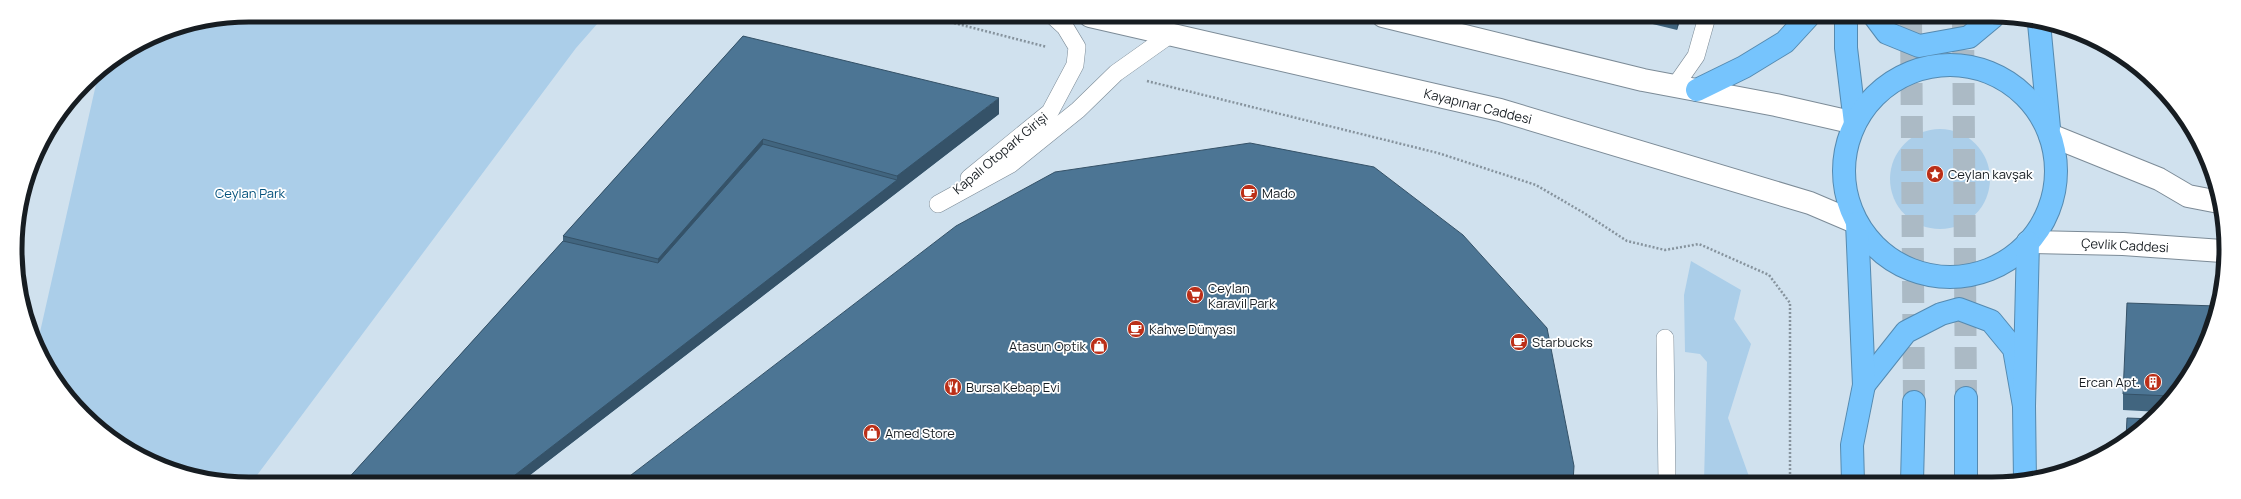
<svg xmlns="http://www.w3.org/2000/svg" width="2241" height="499" viewBox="0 0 2241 499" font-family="Manrope,sans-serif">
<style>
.green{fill:#abcee9}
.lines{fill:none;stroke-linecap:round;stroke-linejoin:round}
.highway-tunnel{stroke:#abbac5;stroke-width:22;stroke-dasharray:22 11;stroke-linecap:butt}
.lane-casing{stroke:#7c8b97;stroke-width:18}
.secondary-casing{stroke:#7c8b97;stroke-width:24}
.highway-casing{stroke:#558ab0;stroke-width:24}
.path{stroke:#86939d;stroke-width:2.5;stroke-dasharray:2 2;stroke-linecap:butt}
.lane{stroke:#fff;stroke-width:17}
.secondary{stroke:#fff;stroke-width:22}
.highway{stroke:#76c4fd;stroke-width:22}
.wall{fill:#41657f}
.shaded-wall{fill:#355268}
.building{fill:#4c7594;stroke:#355268}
.labels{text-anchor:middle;stroke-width:3.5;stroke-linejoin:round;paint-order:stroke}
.street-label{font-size:13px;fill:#171d22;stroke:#fff}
.poi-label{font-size:13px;fill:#171d22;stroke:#fff;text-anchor:start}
.park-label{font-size:13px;fill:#02507b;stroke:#fff}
.rim{fill:none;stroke:#171d22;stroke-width:5}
</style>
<rect width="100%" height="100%" fill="#d0e1ee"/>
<g class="green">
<polygon points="250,15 605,15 576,48 252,482 219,482 132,452 64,392 38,341 99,71 160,33"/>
<circle cx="1940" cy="179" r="50"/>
<polygon points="1691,261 1741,290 1734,319 1751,344 1728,418 1751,482 1704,482 1707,362 1700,354 1685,352 1684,295"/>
</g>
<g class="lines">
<g class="highway-tunnel">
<polyline points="1911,17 1914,402"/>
<polyline points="1963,17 1966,398"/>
</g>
<defs>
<g id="lane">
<polyline points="1675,86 1696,56 1707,17"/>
<polyline points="969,178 1050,112 1075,65 1077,47 1065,27 1053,16"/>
<polyline points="938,204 1011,164 1078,110 1116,73 1171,34"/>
<polyline points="1665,338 1667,482"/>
</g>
<g id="secondary">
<polyline points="1090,16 1500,110 1810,203 1857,223"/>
<polyline points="1383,16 1643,80 1776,105 1855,123"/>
<polyline points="2050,135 2159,179 2188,196 2219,202"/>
<polyline points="2028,242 2123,244 2222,251"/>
</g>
<g id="highway">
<polyline points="1846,17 1846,48 1855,123"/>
<polyline points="1875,17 1887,33 1919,46 1969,37 1993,17"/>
<polyline points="2039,23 2049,128"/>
<circle cx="1950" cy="171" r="106"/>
<polyline points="1697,90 1744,67 1785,42 1808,17"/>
<polyline points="1864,385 1906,332 1941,314 1959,309 1991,321 2014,349 2024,406"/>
<polyline points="2025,481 2024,406 2028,242"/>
<polyline points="1853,482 1852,445 1864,385 1857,223"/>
<polyline points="1912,482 1914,402"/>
<polyline points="1966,482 1966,398"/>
</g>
</defs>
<use href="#lane" class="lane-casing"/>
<use href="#secondary" class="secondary-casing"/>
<use href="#highway" class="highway-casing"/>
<g class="path">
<polyline points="927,16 1047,47"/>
<polyline points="1147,81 1438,153 1536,185 1584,213 1627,241 1665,250 1699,244 1769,275 1790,303 1790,482"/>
</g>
<use href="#lane" class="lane"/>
<use href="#secondary" class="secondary"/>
<use href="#highway" class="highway"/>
</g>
<g class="wall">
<polygon points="1624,17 1681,17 1677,30"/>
<polygon points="743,36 999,114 521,482 345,482 563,241 563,236"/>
<polygon points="2202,353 2160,412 2123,410 2123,394"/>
</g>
<g class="shaded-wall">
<polygon points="1677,17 1681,17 1677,30"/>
<polygon points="999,98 999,114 521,482 506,482 897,180 897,176"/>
<polygon points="763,139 763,155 658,275 658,259"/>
<polygon points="1574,466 1574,482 1573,482"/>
</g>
<g class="building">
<polygon points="743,36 999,98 897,176 763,139 658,259 563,236"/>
<polygon points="1250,143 1374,167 1463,235 1547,328 1574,466 1573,482 622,482 956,226 1055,172"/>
<polygon points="763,144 897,180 506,482 345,482 563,241 658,263"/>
<polygon points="2127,303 2216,306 2202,353 2171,396 2123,394"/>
<polygon points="2127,418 2153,419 2126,438"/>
</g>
<defs>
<symbol id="sight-disc" viewBox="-11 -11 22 22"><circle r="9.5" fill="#bb2f18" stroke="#fff"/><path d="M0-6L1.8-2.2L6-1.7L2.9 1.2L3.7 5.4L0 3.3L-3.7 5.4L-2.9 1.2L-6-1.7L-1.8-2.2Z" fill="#fff"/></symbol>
<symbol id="cafe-disc" viewBox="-11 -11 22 22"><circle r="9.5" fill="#bb2f18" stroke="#fff"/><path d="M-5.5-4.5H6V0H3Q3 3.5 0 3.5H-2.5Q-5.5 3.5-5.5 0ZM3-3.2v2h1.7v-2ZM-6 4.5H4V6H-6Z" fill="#fff"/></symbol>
<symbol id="supermarket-disc" viewBox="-11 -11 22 22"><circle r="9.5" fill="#bb2f18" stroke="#fff"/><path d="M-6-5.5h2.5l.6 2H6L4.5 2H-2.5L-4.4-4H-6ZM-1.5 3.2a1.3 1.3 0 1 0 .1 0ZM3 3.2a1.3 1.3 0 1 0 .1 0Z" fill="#fff"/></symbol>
<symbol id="shop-disc" viewBox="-11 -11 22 22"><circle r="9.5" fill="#bb2f18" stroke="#fff"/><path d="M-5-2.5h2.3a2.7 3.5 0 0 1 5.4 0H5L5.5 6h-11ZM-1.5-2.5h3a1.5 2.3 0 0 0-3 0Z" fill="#fff"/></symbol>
<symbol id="building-disc" viewBox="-11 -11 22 22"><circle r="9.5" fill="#bb2f18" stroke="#fff"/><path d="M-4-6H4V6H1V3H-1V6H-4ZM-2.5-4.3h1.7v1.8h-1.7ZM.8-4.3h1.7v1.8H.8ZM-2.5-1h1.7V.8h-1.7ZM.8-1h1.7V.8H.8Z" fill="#fff"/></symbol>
<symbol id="restaurant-disc" viewBox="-11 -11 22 22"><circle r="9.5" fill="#bb2f18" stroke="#fff"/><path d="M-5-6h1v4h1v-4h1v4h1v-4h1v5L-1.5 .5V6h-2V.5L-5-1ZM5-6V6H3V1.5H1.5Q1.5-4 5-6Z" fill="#fff"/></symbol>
</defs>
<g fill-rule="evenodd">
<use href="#sight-disc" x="1925" y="164" width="20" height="20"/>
<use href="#cafe-disc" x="1239" y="183" width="20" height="20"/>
<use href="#supermarket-disc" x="1185" y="285" width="20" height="20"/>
<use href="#cafe-disc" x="1126" y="319" width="20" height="20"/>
<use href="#cafe-disc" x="1509" y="332" width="20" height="20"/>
<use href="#shop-disc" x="1089" y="336" width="20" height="20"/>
<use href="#building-disc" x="2143" y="372" width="20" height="20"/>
<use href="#restaurant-disc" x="943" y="377" width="20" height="20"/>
<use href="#shop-disc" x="862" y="423" width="20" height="20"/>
</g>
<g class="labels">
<g class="street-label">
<text transform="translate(1478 106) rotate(14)" y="5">Kayapınar Caddesi</text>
<text transform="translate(1000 153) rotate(-40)" y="5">Kapalı Otopark Girişi</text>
<text transform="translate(2125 245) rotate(3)" y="5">Çevlik Caddesi</text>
</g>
<g class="poi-label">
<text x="1948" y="179">Ceylan kavşak</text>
<text x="1262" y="198">Mado</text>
<text x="1208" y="293">Ceylan<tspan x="1208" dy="15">Karavil Park</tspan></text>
<text x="1149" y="334">Kahve Dünyası</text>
<text x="1532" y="347">Starbucks</text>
<text x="1086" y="351" text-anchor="end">Atasun Optik</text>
<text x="2140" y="387" text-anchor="end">Ercan Apt.</text>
<text x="966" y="392">Bursa Kebap Evi</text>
<text x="885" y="438">Amed Store</text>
</g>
<g class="park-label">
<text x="250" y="198">Ceylan Park</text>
</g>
</g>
<path d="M0 0H2241V499H0ZM249 22H1992A227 227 0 0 1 2219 249V250A227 227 0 0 1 1992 477H249A227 227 0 0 1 22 250V249A227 227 0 0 1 249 22Z" fill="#fff" fill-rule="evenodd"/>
<path class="rim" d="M249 22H1992A227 227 0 0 1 2219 249V250A227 227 0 0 1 1992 477H249A227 227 0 0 1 22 250V249A227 227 0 0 1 249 22Z"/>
</svg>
